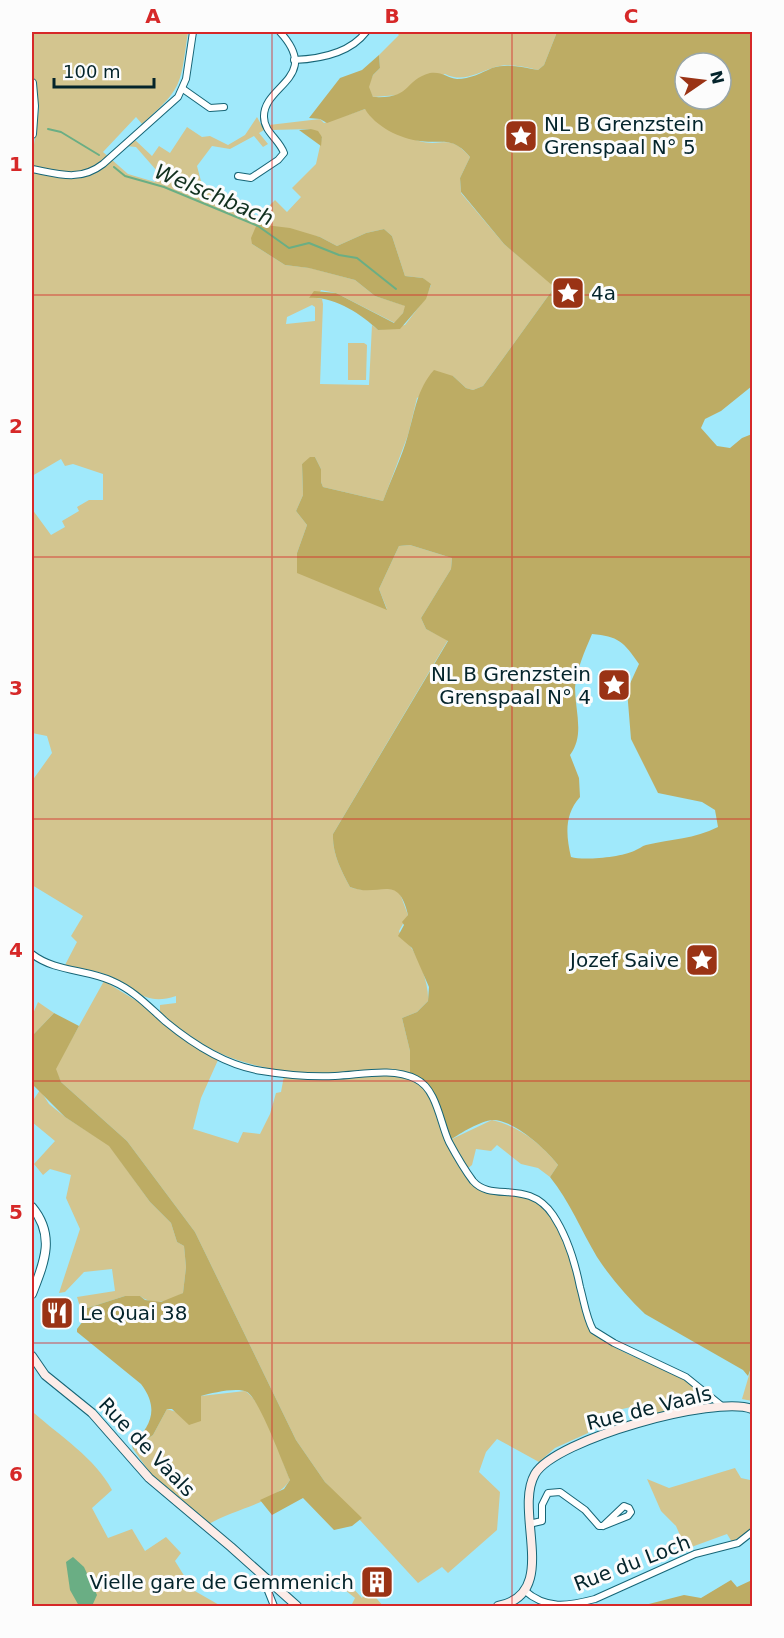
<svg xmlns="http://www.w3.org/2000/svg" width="784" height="1638" viewBox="0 0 784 1638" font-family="'DejaVu Sans',sans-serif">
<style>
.green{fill:#d3c58f;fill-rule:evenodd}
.forest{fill:#bdac64;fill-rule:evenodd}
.water{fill:#6aae84}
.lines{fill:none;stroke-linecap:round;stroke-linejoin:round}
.stream{stroke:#6aae84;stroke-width:2}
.minor-casing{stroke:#166576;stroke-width:8}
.tertiary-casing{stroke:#166576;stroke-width:10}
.secondary-casing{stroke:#166576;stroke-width:10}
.minor{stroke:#fff;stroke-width:6}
.tertiary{stroke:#fff;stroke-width:8}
.secondary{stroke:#fcece8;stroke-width:8}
.grid{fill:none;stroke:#d62828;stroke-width:1.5;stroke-opacity:0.55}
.labels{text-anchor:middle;stroke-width:6;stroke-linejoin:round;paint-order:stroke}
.poi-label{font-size:20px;fill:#04242b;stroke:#fcfcfc;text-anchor:start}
.street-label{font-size:20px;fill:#04242b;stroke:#fcfcfc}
.water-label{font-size:21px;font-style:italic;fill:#11301e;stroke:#fcfcfc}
.neatline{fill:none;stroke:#d62828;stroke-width:2}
.grid-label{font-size:20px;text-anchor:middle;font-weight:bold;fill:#d62828}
</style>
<rect width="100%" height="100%" fill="#a0e9fb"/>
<g class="green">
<path d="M32,32H188C180,85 184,87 142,124L136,117L103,152L128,174L155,182L157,171L136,147L126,146L134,139L152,156L159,146L170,153L187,127L202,137L210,136L228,145L245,135L257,117L264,130L259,133L268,144L263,147L254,136L230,149L212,146L197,166L202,185L239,211L242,206L258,217L275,200L287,212L301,197L292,188L316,164L322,137L311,129L271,130L269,125L320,119L324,123L365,109C380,118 403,137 419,141C443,148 448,132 470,157L460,178L461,193L504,244L553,285L551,292L483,386L473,390L466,388L453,376L417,398L408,435L383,501L323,487L321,482V469L315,457L302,464L303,495L296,511L307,525L297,553L387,609L379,589L399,546L410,545L452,558L451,569L421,618L426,629L448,640L333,834C332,853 341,870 350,887C367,894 383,884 399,891L408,915L399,931C402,940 405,939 410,946C420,960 429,984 428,1001L417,1012L402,1018L410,1051L411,1074C333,1072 255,1083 189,1035C179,1028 168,1022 160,1013V1005L176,1003V996C143,1007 135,987 107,975C94,970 79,968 65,965L77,942L71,936L83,916L32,885V781L52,753L47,736L32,733V509L51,535L65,527L62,521L79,511L77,507L89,500H103V474L73,464L65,466L61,459L32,476V159L39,109L32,67ZM257,224L320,237L337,246L366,233L384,229L392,236L405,276L423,278L431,285L425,299L405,325L378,330L372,325L369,385L320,384L323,304L322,299L317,298L321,290L336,293L395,323L403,313L406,306L375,296L355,280L310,268L285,265L252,244ZM312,305L315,307V321L286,324L287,317Z"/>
<path d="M396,32H557L544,65L538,70C525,67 508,63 495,67C476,73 464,83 445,74L399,95L373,97L368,87L373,75L380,68L379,55L399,35Z"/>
<polygon points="348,343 364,343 367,345 366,380 348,380"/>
<path d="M104,981L145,1006L218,1060L201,1098L193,1129L238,1143L243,1132L260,1134L270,1114L276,1093L281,1092L284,1076L391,1075L414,1079L429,1093L442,1127L475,1186C492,1189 516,1189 530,1197C568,1219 578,1285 587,1324C602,1349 656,1364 683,1378C693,1384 703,1394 712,1401L643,1417L635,1406L589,1417L588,1433L555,1448L539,1462L497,1439L486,1452L479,1472L500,1492L497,1530L448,1573L442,1567L418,1583L325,1482L296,1440L195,1232L127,1141L61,1082L55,1069Z"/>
<polygon points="38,1002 54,1013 32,1036 32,1016"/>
<path d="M40,1090L49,1104L65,1117L109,1145L150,1202L171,1223L177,1242L184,1246L186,1267L183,1293C169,1301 154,1307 140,1296H125L81,1310L77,1297L115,1291L112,1269L84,1272L65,1292L59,1293L80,1229L66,1198L71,1175L50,1169L43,1175L34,1164L55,1141L32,1122V1102Z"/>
<path d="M492,1120C518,1126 541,1143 558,1165L550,1177L538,1168L521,1164L497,1145L491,1151L476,1149L472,1165L467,1169L450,1140Z"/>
<polygon points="752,1365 752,1401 742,1399"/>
<path d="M245,1391C264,1402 281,1458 290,1480C274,1504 233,1509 209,1524L151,1474L133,1449L153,1435L167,1409L201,1420V1396Z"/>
<path d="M34,1413C60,1436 95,1458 112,1490L92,1508L108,1538L132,1529L145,1551L166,1537L181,1553L175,1561L193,1590L221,1606H32V1415Z"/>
<polygon points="735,1468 741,1478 750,1480 752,1486 752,1529 732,1542 727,1534 686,1549 676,1526 661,1511 647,1479 669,1488"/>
<polygon points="351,1586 362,1598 364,1594 360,1590 366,1586 383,1606 351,1606 355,1598 345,1590"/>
</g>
<g class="forest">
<path d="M557,32H752V386L721,411L705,419L701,428L717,446L730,448L742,438L752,434V1365L748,1376L743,1370L645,1314C627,1297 610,1277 597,1257C581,1230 570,1202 550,1177L558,1165C546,1149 514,1120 493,1120C480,1121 461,1133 450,1140L434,1098L410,1074V1051L402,1018L417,1012L428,1001L429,987L412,948L398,936L404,925L402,922L408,915C398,871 379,899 350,887C341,870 332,853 333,834L448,641L426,629L421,618L451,569L452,558L410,545L399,546L379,589L387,610L297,573V553L307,525L296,511L303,495L302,464L310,457H315L321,469V482L323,487L383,501C391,479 402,457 408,435C415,411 417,389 434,370L453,376L466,388L473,390L483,386L551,292L553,286L504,244L461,192L460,178L470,157C452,136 444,144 420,141C400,139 375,126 365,109L327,123L320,119L309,118L340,78L362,70L379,55L380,68L373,75L369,87L373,97C413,99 402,81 430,73C441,71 448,78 457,79C470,79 481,73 492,68C506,63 524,67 538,70L544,65ZM685,63H721V99H685ZM592,634C618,636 624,642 639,664L627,690L631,739L658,793L702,802L715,810L718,827C694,839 672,839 646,845C642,846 639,849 634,851C621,857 584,861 571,857C566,835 564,815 580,797L579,778L570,755C585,735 575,711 575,688C576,670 585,651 592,634Z"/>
<polygon points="311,129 318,131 322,137 321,146 299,130"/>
<path d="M257,224L290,228L320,237L337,246L366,233L384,229L392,236L405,276L423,278L431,284L426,299L400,329L378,330C361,314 334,296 309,298L314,291L336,293L394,323L403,313L405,306L375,296L355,280L309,268L285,265L252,244L251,238Z"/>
<path d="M54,1013L79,1026L56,1069L61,1082L127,1141L195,1232L296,1440L325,1482L362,1518L352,1526L334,1530L303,1498L272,1515L260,1500L284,1489L290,1480C283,1464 259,1398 247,1392C237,1387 212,1393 201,1396V1421L189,1425L172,1409H167L153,1435L133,1449L132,1445C152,1425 159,1408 141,1384L77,1332V1329L83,1321L81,1310L125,1296H140L145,1300L161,1302L183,1293L186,1267L184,1246L177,1242L171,1223L150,1202L109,1146L65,1117L32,1084V1036Z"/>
<polygon points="731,1580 737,1587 752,1580 752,1603 746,1606 645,1605 684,1595 701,1598"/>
</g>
<polygon class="water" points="73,1557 84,1567 97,1595 92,1606 79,1606 70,1590 66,1562"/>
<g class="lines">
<g class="stream">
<polyline points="48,129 61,132 99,155"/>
<polyline points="114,167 125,176 164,187 258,226 289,248 309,243 339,255 357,258 396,289"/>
</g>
<defs>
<g id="minor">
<path d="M294,60C319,59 350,53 366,32"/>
<polyline points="183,89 210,108 224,107"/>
<path d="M32,169C58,174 80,182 103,164L178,97L186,79L193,32"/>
<path d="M238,176L251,178L278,160L284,153C279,139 264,132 264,117C263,85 322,78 280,32"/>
<path d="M32,954C55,972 86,969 112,981C135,991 149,1007 166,1022C194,1045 227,1066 262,1071C286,1075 311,1077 335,1076C361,1075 392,1067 416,1079C437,1089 440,1123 449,1142C456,1155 464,1169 473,1181C492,1203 528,1178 553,1215C567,1236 575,1262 580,1287C584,1301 586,1317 593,1330L614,1343L686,1377L722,1406"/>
<polyline points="529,1524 542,1521 542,1505 548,1493 560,1492 585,1510 599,1526 603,1526 628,1516 631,1512 629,1508 624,1506 603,1526"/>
<polyline points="262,1576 274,1606"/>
<path d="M524,1590C546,1610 568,1606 595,1599L695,1554L738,1543L752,1532"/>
</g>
<g id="tertiary">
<polyline points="32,83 34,106 32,134"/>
<path d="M32,1207C56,1236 44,1263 32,1294"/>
</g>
<g id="secondary">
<polyline points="32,1356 45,1375 92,1413 149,1478 231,1547 297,1606"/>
<path d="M498,1606C561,1594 513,1512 535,1474C556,1439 715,1395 752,1409"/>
</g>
</defs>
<use href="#minor" class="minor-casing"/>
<use href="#tertiary" class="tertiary-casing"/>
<use href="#secondary" class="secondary-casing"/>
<use href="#minor" class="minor"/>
<use href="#tertiary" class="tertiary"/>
<use href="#secondary" class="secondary"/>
</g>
<path class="grid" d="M272,32V1606M512,32V1606M32,295H752M32,557H752M32,819H752M32,1081H752M32,1343H752"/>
<defs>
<symbol id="sight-square" viewBox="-11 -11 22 22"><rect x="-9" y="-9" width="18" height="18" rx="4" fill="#9a3315" stroke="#fcfcfc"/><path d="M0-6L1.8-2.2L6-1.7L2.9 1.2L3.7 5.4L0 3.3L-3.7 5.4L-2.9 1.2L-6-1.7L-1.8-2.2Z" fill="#fff"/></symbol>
<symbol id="restaurant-square" viewBox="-11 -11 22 22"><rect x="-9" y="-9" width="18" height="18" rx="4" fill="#9a3315" stroke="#fcfcfc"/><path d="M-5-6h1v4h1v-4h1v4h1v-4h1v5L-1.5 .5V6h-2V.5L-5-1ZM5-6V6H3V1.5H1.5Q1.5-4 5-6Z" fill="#fff"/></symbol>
<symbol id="building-square" viewBox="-11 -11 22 22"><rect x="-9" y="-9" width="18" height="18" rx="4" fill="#9a3315" stroke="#fcfcfc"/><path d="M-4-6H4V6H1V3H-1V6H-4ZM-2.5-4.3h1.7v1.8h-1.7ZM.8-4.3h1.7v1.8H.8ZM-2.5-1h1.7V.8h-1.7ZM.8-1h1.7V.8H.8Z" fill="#fff"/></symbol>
</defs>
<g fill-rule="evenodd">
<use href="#sight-square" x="502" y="117" width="38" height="38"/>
<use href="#sight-square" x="549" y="274" width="38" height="38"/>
<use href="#sight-square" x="595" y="666" width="38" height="38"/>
<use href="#sight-square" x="683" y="941" width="38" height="38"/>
<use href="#restaurant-square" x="38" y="1294" width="38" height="38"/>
<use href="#building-square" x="358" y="1563" width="38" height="38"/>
</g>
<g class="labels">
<g class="poi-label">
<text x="544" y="131">NL B Grenzstein<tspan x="544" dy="23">Grenspaal N° 5</tspan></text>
<text x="591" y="300">4a</text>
<text x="591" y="681" text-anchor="end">NL B Grenzstein<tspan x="591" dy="23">Grenspaal N° 4</tspan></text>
<text x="679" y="967" text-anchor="end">Jozef Saive</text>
<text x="80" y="1320">Le Quai 38</text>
<text x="354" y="1589" text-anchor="end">Vielle gare de Gemmenich</text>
</g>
<g class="street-label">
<text transform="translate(649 1408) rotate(-14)" y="7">Rue de Vaals</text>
<text transform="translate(147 1447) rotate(46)" y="7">Rue de Vaals</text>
<text transform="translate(632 1563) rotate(-21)" y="7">Rue du Loch</text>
</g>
<g class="water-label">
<text transform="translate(214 195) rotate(23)" y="7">Welschbach</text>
</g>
</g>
<rect width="784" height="1638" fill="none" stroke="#fcfcfc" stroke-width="66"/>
<g transform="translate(703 81) rotate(76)"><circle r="28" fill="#fcfcfc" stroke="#99a6a8" stroke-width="1.5"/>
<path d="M0-4.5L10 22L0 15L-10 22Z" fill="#9a3315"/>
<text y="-9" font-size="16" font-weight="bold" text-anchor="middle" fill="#04242b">N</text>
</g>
<path d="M54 78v9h100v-9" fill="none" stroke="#04242b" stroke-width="3"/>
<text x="63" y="78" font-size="18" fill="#04242b" stroke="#fcfcfc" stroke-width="4.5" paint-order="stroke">100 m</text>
<rect x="33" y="33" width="718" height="1572" class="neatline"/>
<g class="grid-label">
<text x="153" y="23">A</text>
<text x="392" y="23">B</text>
<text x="631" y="23">C</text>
<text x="16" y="171">1</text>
<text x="16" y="433">2</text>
<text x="16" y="695">3</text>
<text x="16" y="957">4</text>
<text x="16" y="1219">5</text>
<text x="16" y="1481">6</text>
</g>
</svg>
